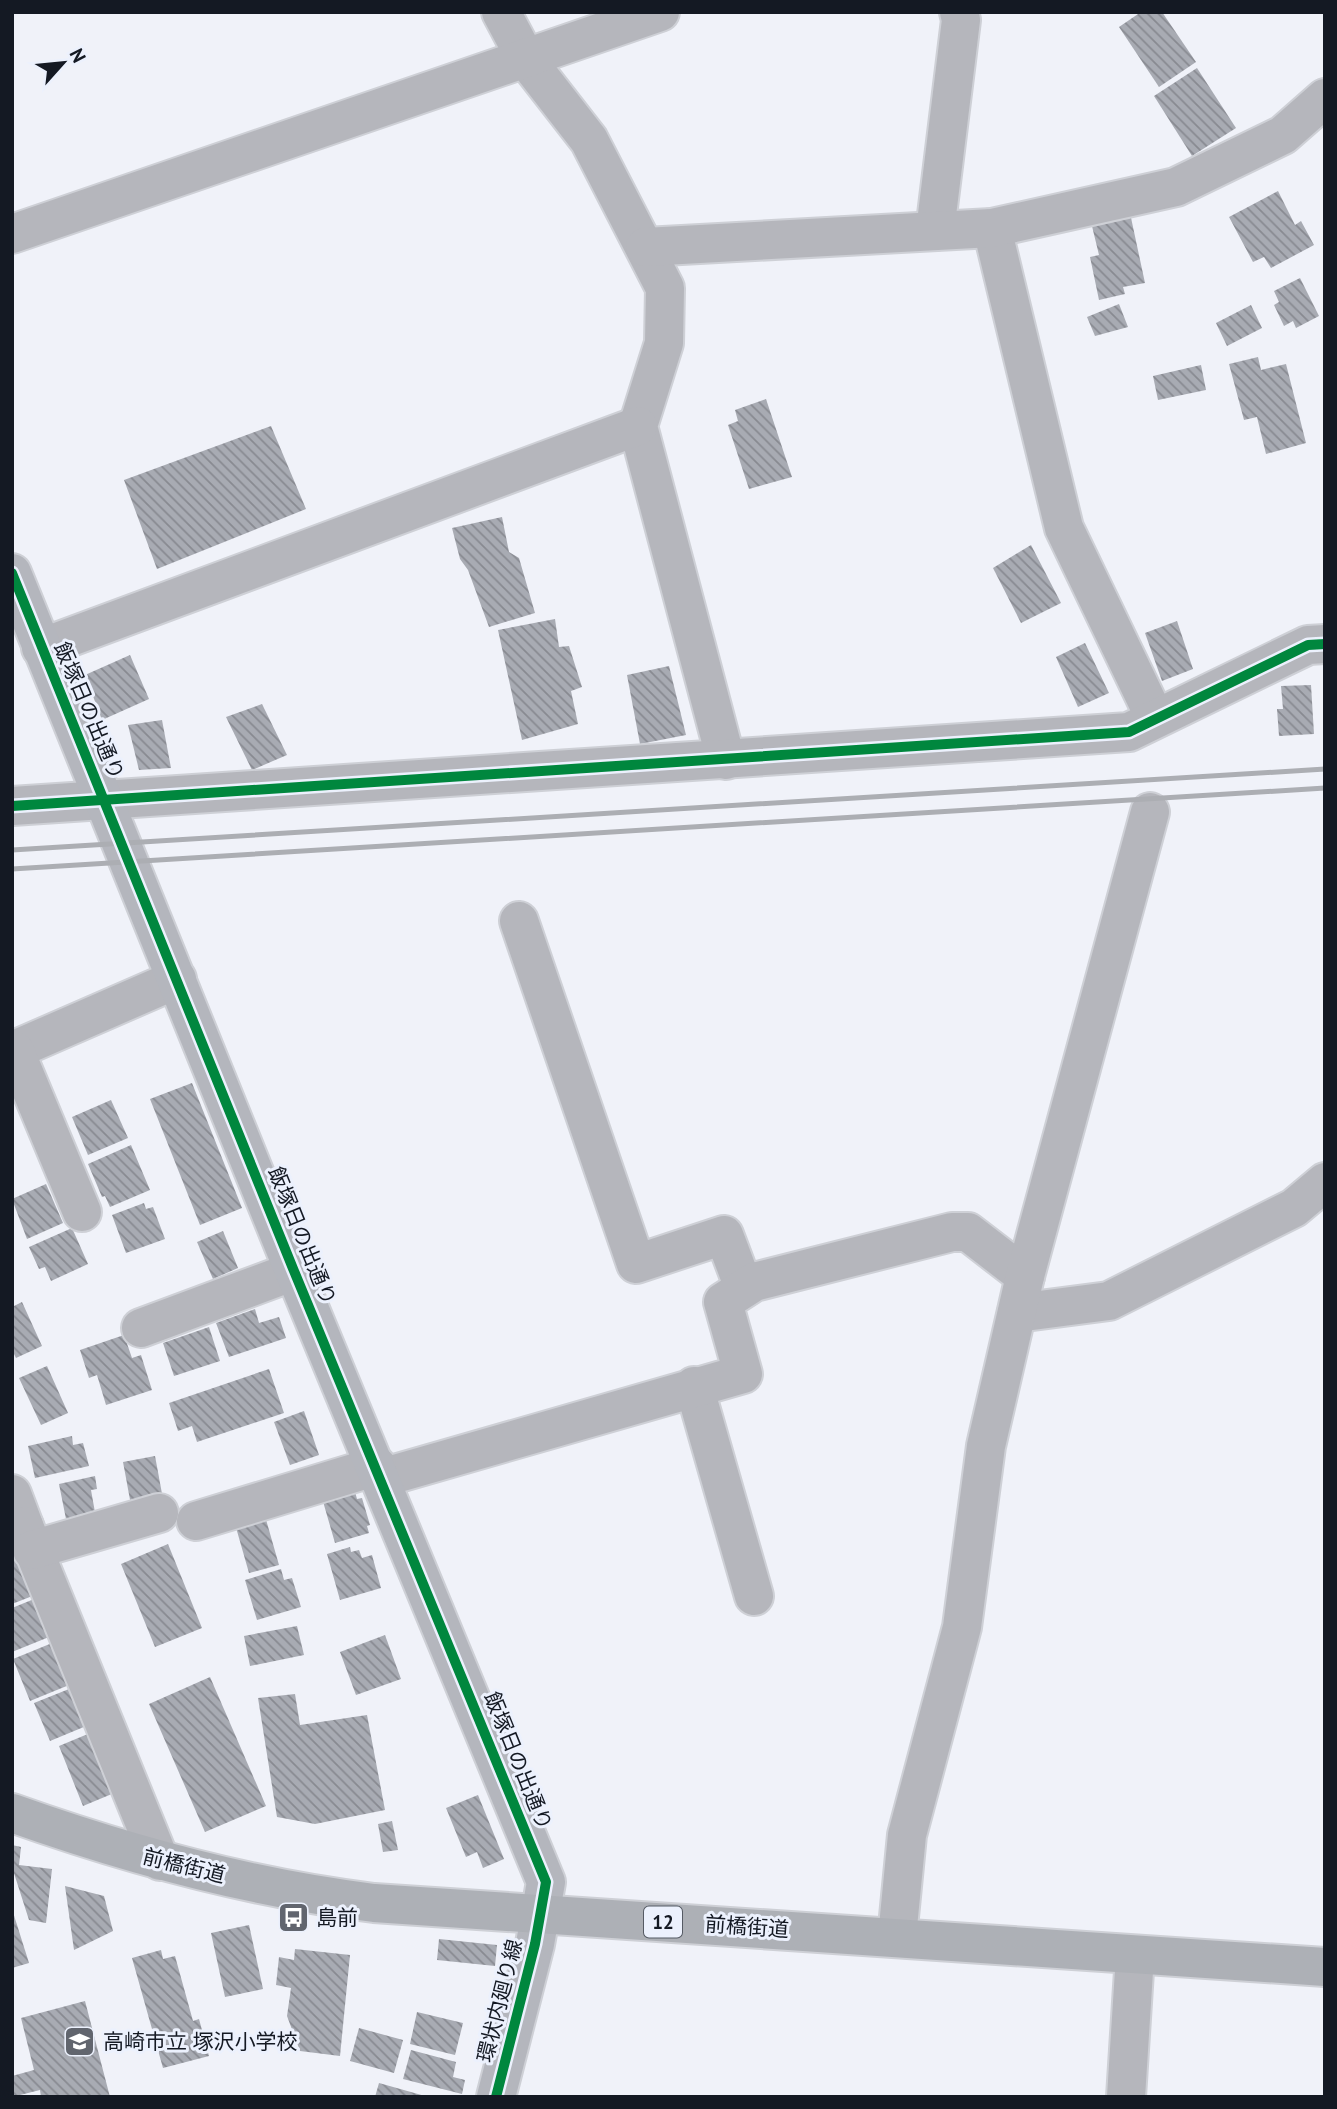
<svg xmlns="http://www.w3.org/2000/svg" width="1337" height="2109" viewBox="0 0 1337 2109" font-family="'PT Sans','Noto Sans JP',sans-serif">
<style>
.building{fill:url(#building-back-hatch)}
.lines{fill:none;stroke-linecap:round;stroke-linejoin:round}
.street-casing{stroke:#ced0d6;stroke-width:42}
.secondary-casing{stroke:#ced0d6;stroke-width:42}
.primary-casing{stroke:#ced0d6;stroke-width:42}
.street{stroke:#b5b6bc;stroke-width:38}
.secondary{stroke:#b4b6bd;stroke-width:38}
.primary{stroke:#adb0b6;stroke-width:38}
.rail{stroke:#acaeb3;stroke-width:5}
.cycleway-casing{stroke:#ecf1fd;stroke-width:15}
.cycleway{stroke:#00873e;stroke-width:10}
.labels{text-anchor:middle;stroke-width:6;stroke-linejoin:round;paint-order:stroke}
.shield{fill:#ecf1fd;stroke:#555a64;stroke-width:2}
.shield-label{font-size:19px;font-weight:bold;fill:#141923}
.street-label{font-size:21px;fill:#141923;stroke:#ecf1fd}
.poi-label{font-size:21px;fill:#141923;stroke:#ecf1fd;text-anchor:start}
</style>
<defs>
<pattern id="building-back-hatch" width="6" height="6" patternUnits="userSpaceOnUse" patternTransform="scale(1.75)"><rect width="6" height="6" fill="#a8abb3"/><path d="M-1 5l2 2M0 0l6 6M5-1l2 2" fill="none" stroke="#888a91"/></pattern>
</defs>
<rect width="100%" height="100%" fill="#f0f2f9"/>
<g class="building">
<polygon points="1141,12 1162,12 1196,62 1159,87 1119,27"/>
<polygon points="1197,68 1236,128 1192,156 1154,96"/>
<polygon points="1278,191 1295,225 1301,221 1314,245 1271,268 1264,257 1253,262 1229,217"/>
<polygon points="1130,213 1145,283 1123,287 1125,294 1099,300 1090,257 1099,255 1091,222"/>
<polygon points="1300,278 1319,316 1296,328 1293,321 1284,326 1274,305 1279,302 1274,291"/>
<polygon points="1119,304 1128,327 1095,336 1087,317"/>
<polygon points="1251,305 1262,328 1227,346 1216,323"/>
<polygon points="1258,357 1261,370 1286,364 1306,443 1266,454 1257,417 1244,420 1229,364"/>
<polygon points="1201,365 1206,390 1158,400 1153,376"/>
<polygon points="766,399 792,477 749,489 728,425 738,421 735,410"/>
<polygon points="271,426 306,509 157,569 124,480"/>
<polygon points="502,517 509,552 519,558 535,613 489,627 468,570 460,559 452,528"/>
<polygon points="1031,545 1061,603 1021,623 993,568"/>
<polygon points="555,619 559,647 569,646 582,687 571,691 578,724 522,740 498,630"/>
<polygon points="1177,621 1193,669 1162,681 1145,633"/>
<polygon points="1085,643 1109,693 1078,707 1056,657"/>
<polygon points="130,655 149,699 102,720 85,675"/>
<polygon points="669,666 686,735 640,744 627,675"/>
<polygon points="1311,685 1314,734 1279,736 1277,709 1283,709 1281,686"/>
<polygon points="262,704 287,755 252,770 226,717"/>
<polygon points="162,720 171,768 139,770 128,725"/>
<polygon points="192,1083 242,1208 200,1225 150,1099"/>
<polygon points="111,1100 128,1138 88,1155 72,1117"/>
<polygon points="131,1145 150,1190 110,1207 105,1196 102,1197 88,1164"/>
<polygon points="46,1184 63,1223 27,1239 12,1199"/>
<polygon points="144,1203 146,1209 153,1207 165,1239 126,1253 112,1215"/>
<polygon points="72,1228 88,1264 51,1281 45,1267 39,1269 29,1247"/>
<polygon points="223,1231 238,1268 213,1279 197,1242"/>
<polygon points="22,1302 42,1346 16,1358 12,1350 12,1307"/>
<polygon points="255,1309 259,1323 279,1317 286,1338 229,1357 216,1323"/>
<polygon points="209,1327 220,1361 174,1376 163,1343"/>
<polygon points="124,1335 132,1358 141,1355 152,1390 106,1405 97,1375 89,1378 80,1350"/>
<polygon points="47,1366 68,1413 41,1425 19,1378"/>
<polygon points="269,1369 284,1413 197,1442 192,1426 178,1431 169,1403"/>
<polygon points="304,1411 319,1455 290,1465 274,1422"/>
<polygon points="72,1436 73,1445 83,1443 89,1466 35,1478 28,1446"/>
<polygon points="155,1456 163,1499 131,1505 123,1462"/>
<polygon points="95,1476 97,1489 91,1490 96,1518 67,1524 59,1484"/>
<polygon points="354,1488 357,1499 362,1498 370,1525 367,1526 369,1533 335,1543 322,1498"/>
<polygon points="265,1516 279,1565 249,1573 235,1524"/>
<polygon points="168,1544 202,1628 155,1647 121,1564"/>
<polygon points="350,1547 351,1552 359,1550 362,1558 372,1555 381,1588 340,1600 327,1554"/>
<polygon points="17,1552 35,1595 12,1604 12,1554"/>
<polygon points="281,1569 284,1580 292,1578 301,1607 257,1620 245,1580"/>
<polygon points="39,1597 54,1635 12,1652 12,1608"/>
<polygon points="297,1626 304,1655 250,1666 244,1636"/>
<polygon points="385,1635 401,1679 356,1695 340,1652"/>
<polygon points="57,1641 74,1683 30,1701 13,1659"/>
<polygon points="210,1677 266,1806 205,1832 149,1704"/>
<polygon points="69,1689 72,1697 80,1695 91,1724 50,1741 34,1703"/>
<polygon points="295,1694 300,1725 367,1715 385,1810 315,1824 277,1817 258,1698"/>
<polygon points="95,1731 119,1791 83,1806 59,1746"/>
<polygon points="478,1795 504,1859 483,1868 477,1852 466,1857 446,1808"/>
<polygon points="392,1821 398,1850 383,1852 378,1824"/>
<polygon points="12,1845 21,1847 19,1865 52,1869 46,1923 29,1920 12,1867"/>
<polygon points="65,1886 104,1896 113,1931 74,1950"/>
<polygon points="12,1909 29,1963 12,1968"/>
<polygon points="249,1925 263,1989 225,1997 211,1933"/>
<polygon points="439,1939 497,1945 495,1966 437,1960"/>
<polygon points="295,1949 350,1955 340,2056 300,2051 287,2016 291,1988 276,1985 279,1957 294,1960"/>
<polygon points="161,1950 163,1959 175,1956 193,2021 199,2019 209,2056 163,2068 132,1958"/>
<polygon points="85,2001 110,2097 41,2097 40,2090 12,2097 12,2076 34,2070 21,2018"/>
<polygon points="417,2012 463,2023 455,2055 410,2044"/>
<polygon points="359,2028 403,2040 394,2073 350,2061"/>
<polygon points="411,2050 456,2062 453,2077 465,2080 462,2094 403,2079"/>
<polygon points="379,2083 425,2096 425,2097 375,2097"/>
</g>
<g class="lines">
<defs>
<g id="street">
<polyline points="501,12 526,59 589,140 665,288 664,343 638,426 726,760"/>
<polyline points="992,228 1064,528 1155,718"/>
<polyline points="935,231 961,20 959,12"/>
<polyline points="12,234 660,12"/>
<polyline points="645,247 992,228 1176,187 1283,135 1325,98"/>
<polyline points="41,648 638,426"/>
<polyline points="12,806 1129,732 1308,645 1325,644"/>
<polyline points="519,921 636,1264 724,1235 744,1288"/>
<polyline points="12,1051 177,979"/>
<polyline points="15,1051 82,1212"/>
<polyline points="1017,1313 1109,1301 1294,1208 1325,1182"/>
<polyline points="141,1328 294,1271"/>
<polyline points="694,1386 754,1596"/>
<polyline points="381,1478 743,1374 723,1302 754,1282 952,1232 968,1232 1025,1276"/>
<polyline points="12,1494 24,1526"/>
<polyline points="196,1521 377,1466"/>
<polyline points="12,1531 24,1526 160,1861"/>
<polyline points="32,1550 159,1513"/>
<polyline points="897,1937 907,1835 962,1627 986,1446 1025,1276 1150,812"/>
<polyline points="1126,2097 1135,1955"/>
</g>
<polyline id="secondary" points="12,573 294,1271 546,1882 535,1944 496,2097"/>
<path id="primary" d="M12,1813C130,1855 250,1888 374,1903L1325,1967"/>
</defs>
<use href="#street" class="street-casing"/>
<use href="#secondary" class="secondary-casing"/>
<use href="#primary" class="primary-casing"/>
<use href="#street" class="street"/>
<use href="#secondary" class="secondary"/>
<use href="#primary" class="primary"/>
<g class="rail">
<polyline points="12,850 1325,769"/>
<polyline points="12,869 1325,788"/>
</g>
<defs>
<g id="cycleway">
<polyline points="12,573 294,1271 546,1882 535,1944 496,2097"/>
<polyline points="12,806 1129,732 1308,645 1325,644"/>
</g>
</defs>
<use href="#cycleway" class="cycleway-casing"/>
<use href="#cycleway" class="cycleway"/>
</g>
<defs>
<symbol id="bus-square" viewBox="-11 -11 22 22"><rect x="-9" y="-9" width="18" height="18" rx="4" fill="#61656e" stroke="#ecf1fd"/><path d="M-5-6H5V4H4V6H2V4H-2V6H-4V4H-5ZM-3.5-4V0h7V-4ZM-3.5 1.2v1.5H-2V1.2ZM2 1.2v1.5H3.5V1.2Z" fill="#fff"/></symbol>
<symbol id="school-square" viewBox="-11 -11 22 22"><rect x="-9" y="-9" width="18" height="18" rx="4" fill="#61656e" stroke="#ecf1fd"/><path d="M0-5L7-2L0 1L-7-2ZM-4 1L0 2.5L4 1V4Q0 6-4 4Z" fill="#fff"/></symbol>
</defs>
<g fill-rule="evenodd">
<use href="#bus-square" x="276" y="1900" width="35" height="35"/>
<use href="#school-square" x="62" y="2024" width="35" height="35"/>
</g>
<g class="labels">
<rect class="shield" x="644" y="1906.5" width="38" height="31" rx="5"/>
<g class="shield-label">
<text x="663" y="1929">12</text>
</g>
<g class="street-label">
<text transform="translate(89 711) rotate(67)" y="7">飯塚日の出通り</text>
<text transform="translate(302 1236) rotate(68)" y="7">飯塚日の出通り</text>
<text transform="translate(518 1761) rotate(68)" y="7">飯塚日の出通り</text>
<text transform="translate(184 1866) rotate(14)" y="7">前橋街道</text>
<text transform="translate(747 1927) rotate(4)" y="7">前橋街道</text>
<text transform="translate(500 2001) rotate(-76)" y="7">環状内廻り線</text>
</g>
<g class="poi-label">
<text x="316" y="1925">島前</text>
<text x="103" y="2049">高崎市立 塚沢小学校</text>
</g>
</g>
<rect width="1337" height="2109" fill="none" stroke="#141923" stroke-width="28"/>
<g transform="translate(63 63) rotate(63)" stroke="#ecf1fd" stroke-width="5" paint-order="stroke">
<path d="M0-5L12 26L0 18L-12 26Z" fill="#141923"/>
<text y="-10" font-size="19" font-weight="bold" text-anchor="middle" fill="#141923">N</text>
</g>
</svg>
